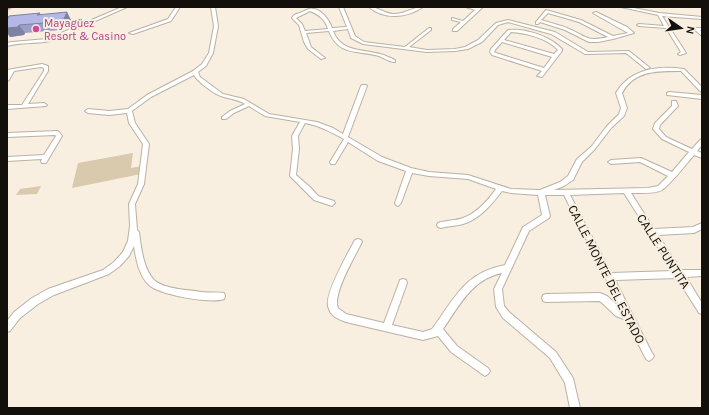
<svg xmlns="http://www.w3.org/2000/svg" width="709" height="415" viewBox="0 0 709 415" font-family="Karla,sans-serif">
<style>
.green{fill:#d9c9ad}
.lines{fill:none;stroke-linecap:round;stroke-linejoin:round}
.minor-casing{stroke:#bab1a2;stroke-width:2}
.highway-casing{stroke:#d5d4d3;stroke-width:2}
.minor{fill:#fff;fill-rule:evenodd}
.highway{fill:#e07183;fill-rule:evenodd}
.wall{fill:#9b9ec7}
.shaded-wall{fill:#7e81a2}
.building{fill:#b4b8e7;stroke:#7e81a2}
.hotel-dot{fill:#d1479c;stroke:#f8efe0;stroke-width:1.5}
.labels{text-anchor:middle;stroke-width:4;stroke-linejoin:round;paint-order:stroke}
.far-hotel-label{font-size:11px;fill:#b23c85;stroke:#f8efe0;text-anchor:start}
.street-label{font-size:13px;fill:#13100b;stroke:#f8efe0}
</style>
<rect width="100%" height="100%" fill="#f8efe0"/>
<g class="green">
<polygon points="133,153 131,168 142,166 141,174 72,188 78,163"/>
<polygon points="41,186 37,194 16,195 20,189"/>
</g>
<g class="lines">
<defs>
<g id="minor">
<path d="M122,7H127L50,41C35,44 21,42 7,46V43L12,42L47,39Z"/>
<polygon points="176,7 180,7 171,21 133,34 129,33 168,19"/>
<path d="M211,7H215L218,26L213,53L206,66L198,72L200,77L223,94L244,99L269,114L317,122L333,128L343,134L361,86L362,85H366L367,86L348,137L382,157L411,168L429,172L468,175L511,189L540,190L560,182L568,176L577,159L591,147L607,126L619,114L621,108L616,93C630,69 658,65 684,69L702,87V92L700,91L681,71C658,71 634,70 622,93L627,108L624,116L611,128L595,149L582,162L573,180L564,186L554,190L648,188L658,186L668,176L640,162L611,164L608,162L611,160L641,158L672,172L689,152L662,139L653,129L655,123L672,106V101H676L678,106L660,125L659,129L666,137L692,149L700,140L702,139V145L697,151L702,153V158L694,155C687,163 670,185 662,190C655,194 639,193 631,193L654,229L693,227L702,223V229L694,233L658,235L681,270H702V276L686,277L702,303V314L699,313L677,278L615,280L652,353L654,356L652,359L649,361L646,359L626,320L616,316L601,302L599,301L546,302L543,301L542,298L543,295L546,294L600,293L607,296L621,309L564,195H545L550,216L549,218L529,231L502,289L504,306L509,312L556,352L573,378L580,408H570L565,383L550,358L503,318L496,307L494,289L502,273C472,279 459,306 443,329L457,346L488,368L490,371L488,374L485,376L451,352L438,336L423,340L346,322C338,319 330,316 328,306C325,293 348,253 355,240L358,239L361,240L362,242C355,256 332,295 338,308L346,314L384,323L399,283L400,280L403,279L406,280L407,283L392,325L423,332L432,329C455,298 464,273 505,265L523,227L542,215L538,195L511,193L502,191C492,204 480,219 463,224C456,226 448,226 441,228L438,227L437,225L438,223C446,220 455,221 463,218C477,213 488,200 496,189L468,179L429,176L412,173L401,203L398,206L396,205L395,203L406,171L378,161L348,142L335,164H331L330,162L344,139C331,132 320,126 305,123L298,136L299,149L296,175L310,187L318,196L334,201L335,203L332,206L314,200L290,176L293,149L292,136L300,122L265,116L249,106L234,113L226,119H222V117L230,111L245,104C237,99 229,99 221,96C214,94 197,81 194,75L151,97L132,111L135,123L149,144L144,184L135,204L137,230L139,232C141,247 143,268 154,280C163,289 189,290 202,292C208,293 219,292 224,293L225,296L224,299C211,304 160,295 149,285C139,276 136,259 134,246L129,256L120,266L109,274L54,295L38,304L20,318L10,331L7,332V321L14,312L32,298L48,289L103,270L114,262L123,252L128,241L130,226L129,204L138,184L143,144L129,123L127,113L109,115L88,113L85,111L88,109L109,111L128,109L147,95L193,71L202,64L209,53L214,26ZM624,193L648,231V234L650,235L673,271L611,273L570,195Z"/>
<path d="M339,7H343L355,36L364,42L405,47L429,28H431V30L409,47L427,50L455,49L465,47L478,40L496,23L508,20L555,32L588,52L629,51L650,68L646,69L626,53L585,54L551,34L508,22L498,25L482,42L468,49L455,51L427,52L363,44L351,38L348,29L333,31C341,52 361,49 380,54C385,55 390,58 395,60V62H393C388,61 384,58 379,56C358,50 338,56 329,31L306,33L311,47L325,58L321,59L308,49L304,42L299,25L292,18C294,14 296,14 300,13C302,12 306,10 309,9C320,7 329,19 332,28L347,27ZM310,11C319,15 325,19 328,29L305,31L302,24L296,18Z"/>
<path d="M369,7C378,7 385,14 394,14C405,14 413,7 423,7C407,18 384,20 369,7Z"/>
<polygon points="466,7 477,8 479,7 483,7 457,31 453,31 453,29 461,22 452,20 452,18 463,21 475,10"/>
<polygon points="621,7 629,7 659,13 702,17 702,19 662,16 686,53 680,55 678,54 681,52 666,28 639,26 637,25 639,24 664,26 658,15"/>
<path d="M546,10L581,20L613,36L628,33L593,13L596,12L627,27L634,33L613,39L598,42H589L565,30L540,22L538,24H536V22ZM548,13L579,22L608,37C586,42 588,37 569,29C561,25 550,23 541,20Z"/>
<polygon points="695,28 702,28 702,30 700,30 702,32 702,36 695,30"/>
<path d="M508,30C525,28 550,36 562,49V51L542,77L537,76L542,71L492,55L490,52L491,49ZM511,32C526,33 547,38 558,50L554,54L504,40ZM502,42L552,57L544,68L496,53L494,52L495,50Z"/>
<polygon points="42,64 48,66 48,71 28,104 44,103 47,105 46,106 7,109 7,105 22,105 44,71 44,68 41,67 14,71 9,80 7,81 7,75 8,72 7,72 7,70"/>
<polygon points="669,92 702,95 702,99 667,95 667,93"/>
<polygon points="57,131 59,132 62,136 46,163 42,163 41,161 42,159 7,161 7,157 44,155 56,136 55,135 7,137 7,133"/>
</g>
<polygon id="highway" points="7,7 13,7 7,10"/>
</defs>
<use href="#minor" class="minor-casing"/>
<use href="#highway" class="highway-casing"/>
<use href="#minor" class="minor"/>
<use href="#highway" class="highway"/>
</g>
<polygon class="wall" points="40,13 41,15 71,20 69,27 61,28 60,30 25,33 24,35 10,37 7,20"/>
<g class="shaded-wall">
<polygon points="67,12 71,20 69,27 61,28 60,30 56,22 56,20"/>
<polygon points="19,25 25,33 24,35 10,37 7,33 7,28"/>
</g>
<polygon class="building" points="67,12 64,19 56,20 56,22 19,25 18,27 7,28 7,20 9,16 40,13 37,15"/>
<circle class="hotel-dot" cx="36" cy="29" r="4"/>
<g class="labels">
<g class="far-hotel-label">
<text x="44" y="27">Mayagüez<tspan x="44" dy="13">Resort &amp; Casino</tspan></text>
</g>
<g class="street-label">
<text transform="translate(664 251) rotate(57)" y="5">CALLE PUNTITA</text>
<text transform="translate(607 274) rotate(63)" y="5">CALLE MONTE DEL ESTADO</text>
</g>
</g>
<rect width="709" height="415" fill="none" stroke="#13100b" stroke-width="16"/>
<g transform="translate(681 28) rotate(103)" stroke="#f8efe0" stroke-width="3" paint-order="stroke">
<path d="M0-3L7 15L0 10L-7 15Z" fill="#13100b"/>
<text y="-6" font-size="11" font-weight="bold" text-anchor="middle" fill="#13100b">N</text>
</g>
</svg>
